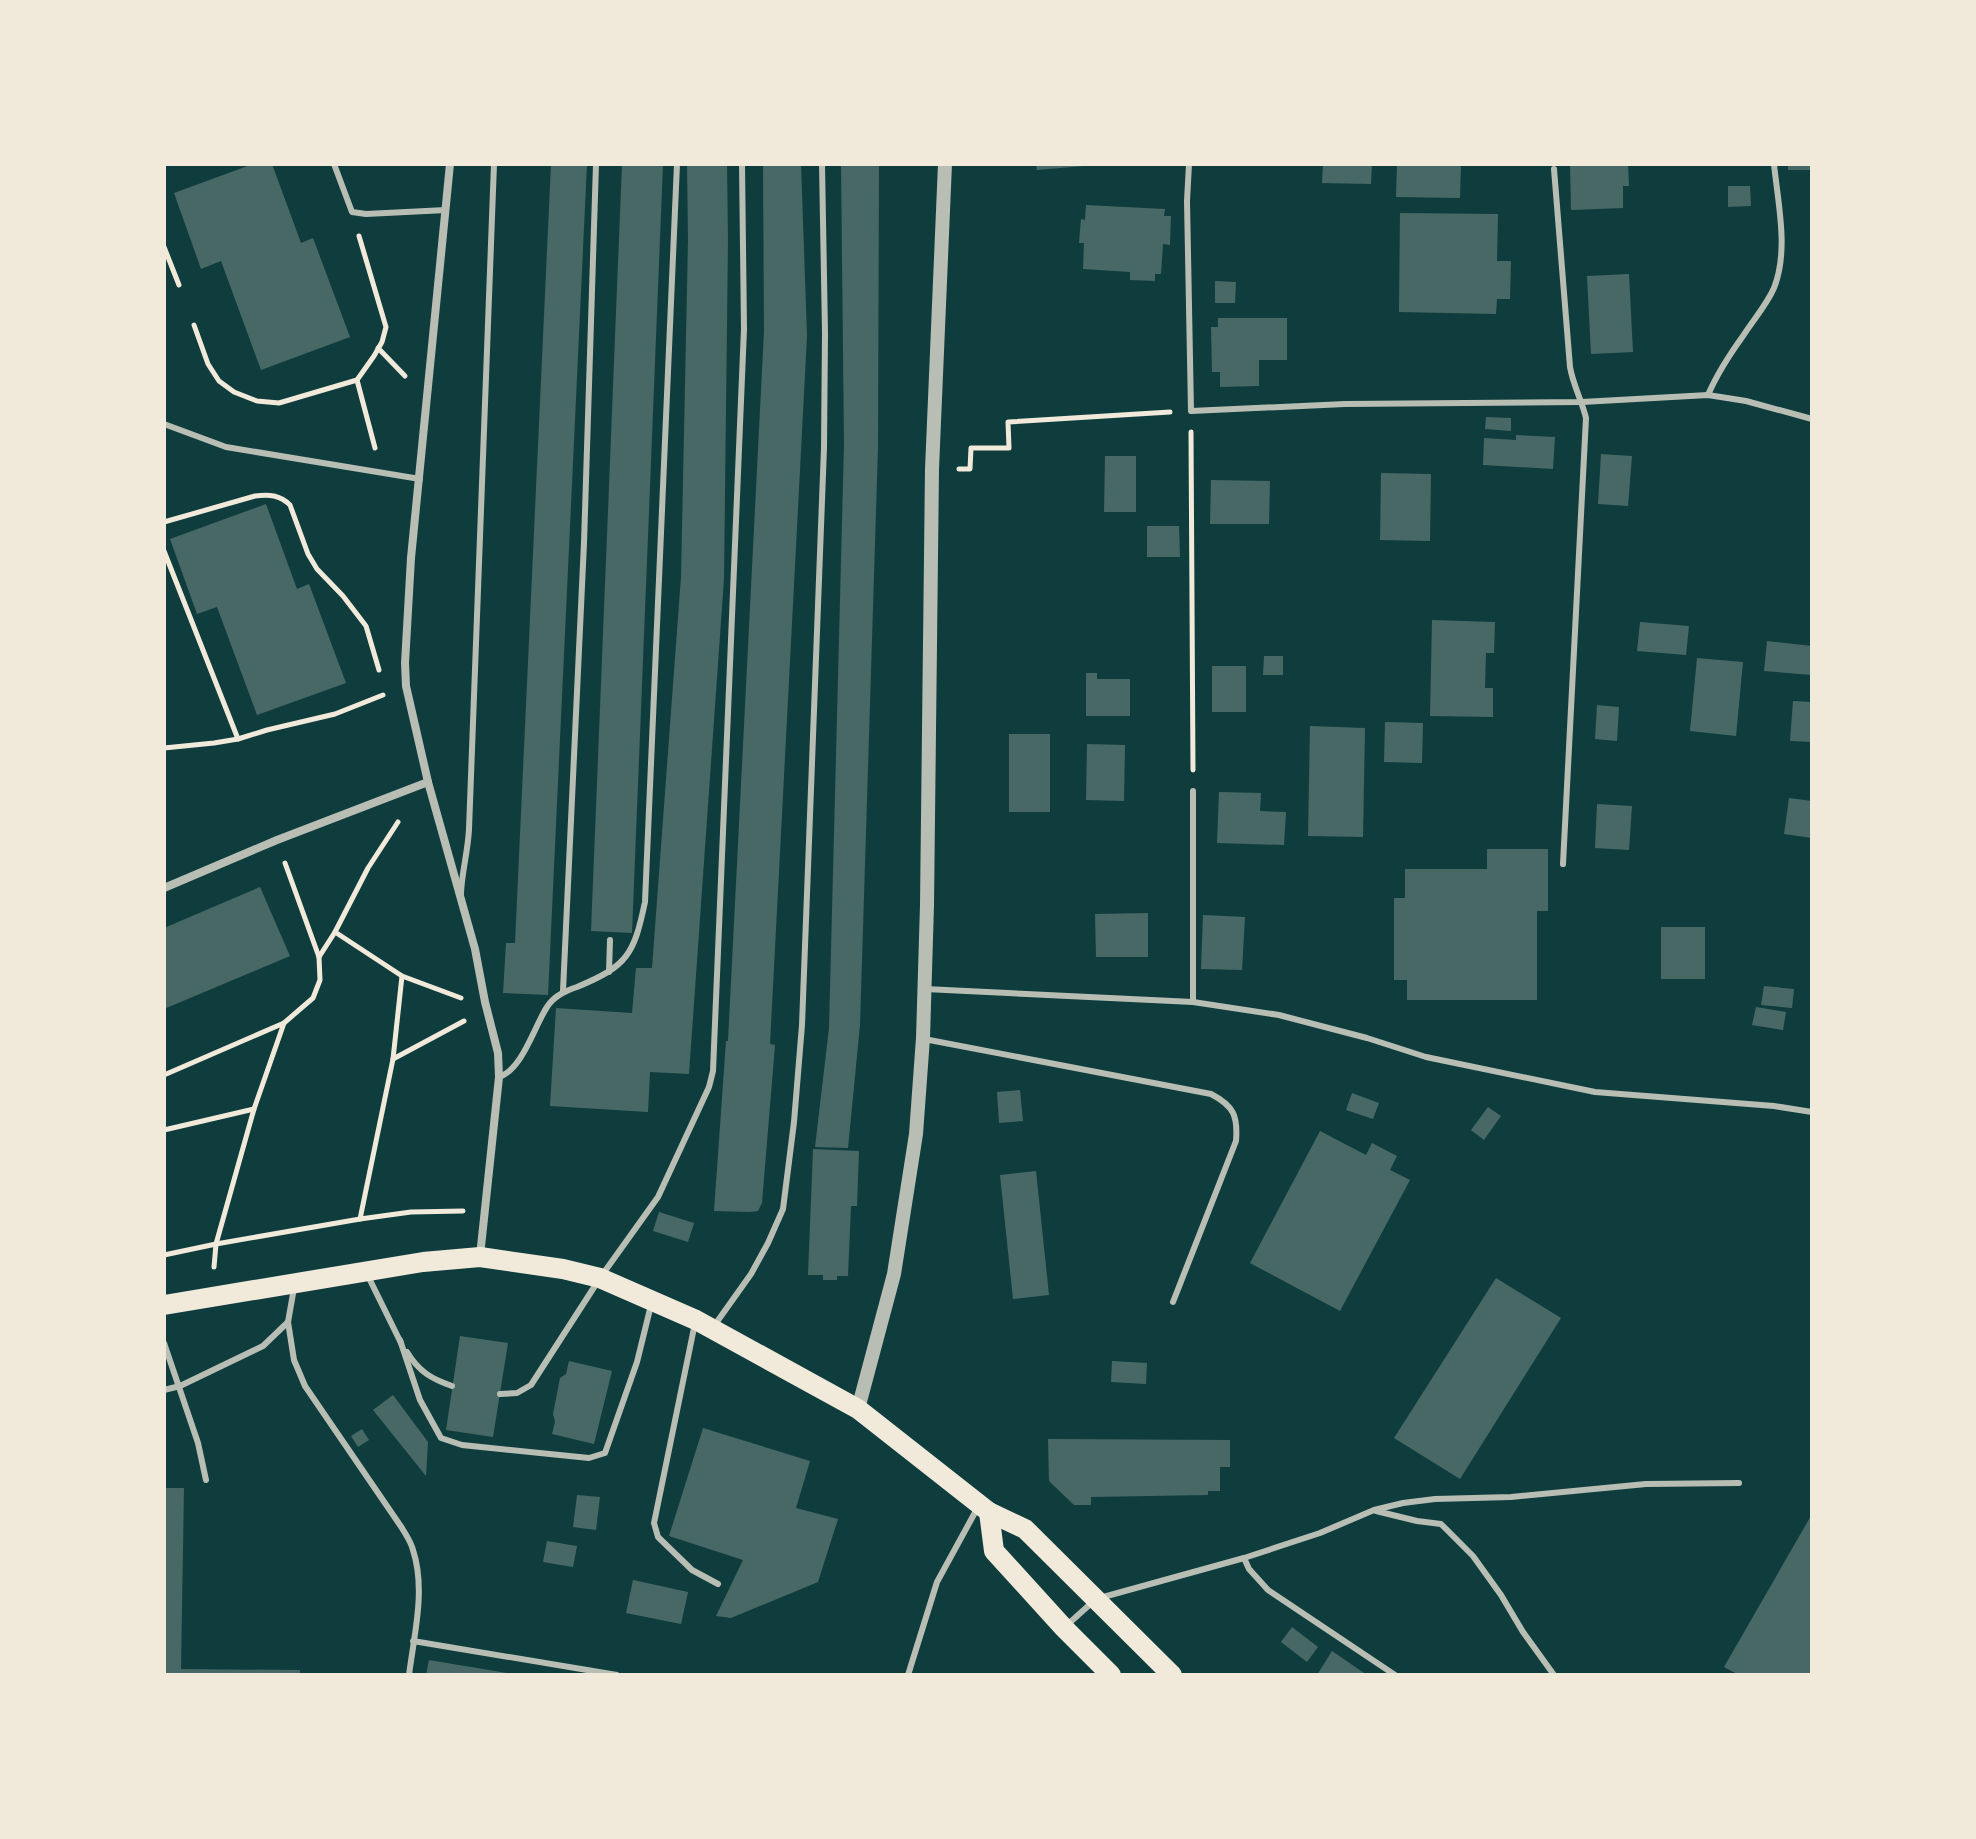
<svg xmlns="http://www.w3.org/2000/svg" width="1976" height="1839" viewBox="0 0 1976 1839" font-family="'Crimson Pro',serif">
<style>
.building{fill:#486865}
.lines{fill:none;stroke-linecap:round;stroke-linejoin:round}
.path{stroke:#f1e9da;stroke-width:5}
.service{stroke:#b8beb3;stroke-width:6}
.minor{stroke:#b8beb3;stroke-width:8}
.tertiary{stroke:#b8beb3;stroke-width:14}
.primary{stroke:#f1e9da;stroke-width:20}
</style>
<rect width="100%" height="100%" fill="#0f3d3e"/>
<g class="building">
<polygon points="253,164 272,164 301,243 313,238 350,337 261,370 221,261 201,269 174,193"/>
<polygon points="551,164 587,164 548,995 503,993 506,943 515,943"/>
<polygon points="622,164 663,164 632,933 591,931"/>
<polygon points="687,164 727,164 728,240 724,579 689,1074 650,1072 648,1112 550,1106 556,1008 632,1013 636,968 652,968 681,577 688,240"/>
<polygon points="763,164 801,164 807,336 770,1044 775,1045 762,1203 758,1211 750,1212 714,1211 726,1041 728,1041 764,331"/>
<polygon points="841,164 879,164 878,447 860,1025 848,1148 815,1147 829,1028 844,444"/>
<polygon points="1036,164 1083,164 1084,166 1037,170"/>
<polygon points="1323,164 1372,164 1371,184 1322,183"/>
<polygon points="1397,164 1461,164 1460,198 1396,197"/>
<polygon points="1570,164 1628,164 1629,186 1623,186 1623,208 1571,210"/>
<rect x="1788" y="164" width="24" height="6"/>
<polygon points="1728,186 1750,186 1751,206 1728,207"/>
<polygon points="1086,205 1165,209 1164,216 1171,216 1170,245 1163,244 1161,274 1155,274 1155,281 1130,280 1130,272 1083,269 1084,243 1079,243 1081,219 1085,220"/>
<polygon points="1400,213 1498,214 1497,261 1511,261 1510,299 1497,299 1496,314 1399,312"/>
<polygon points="1629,274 1633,352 1591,354 1587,276"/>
<polygon points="1215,281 1236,282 1235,303 1215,303"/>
<polygon points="1218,318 1287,318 1287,360 1259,360 1259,386 1220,387 1220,372 1212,372 1211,327 1218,327"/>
<polygon points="1486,417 1511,418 1511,431 1485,429"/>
<polygon points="1516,435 1555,437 1553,469 1483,465 1484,438 1516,440"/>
<polygon points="1601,454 1632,456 1628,506 1598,504"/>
<polygon points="1105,456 1136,456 1136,512 1104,512"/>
<polygon points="1381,473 1431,474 1430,541 1380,540"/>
<polygon points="1211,480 1270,481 1269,524 1210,524"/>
<polygon points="266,504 297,589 309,584 346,683 257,715 217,607 197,614 170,539"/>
<polygon points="1147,526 1179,526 1180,557 1147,557"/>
<polygon points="1432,620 1495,622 1494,653 1486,653 1485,688 1493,688 1493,717 1430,716"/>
<polygon points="1640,622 1689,626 1686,655 1637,651"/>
<polygon points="1767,641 1812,646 1812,675 1764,671"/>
<polygon points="1264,656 1283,656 1283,675 1263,675"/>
<polygon points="1697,658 1743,662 1736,736 1690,731"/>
<rect x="1212" y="666" width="34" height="46"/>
<polygon points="1086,673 1097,673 1097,679 1130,679 1130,716 1086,716"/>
<polygon points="1793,701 1812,702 1812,742 1790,741"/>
<polygon points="1597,705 1619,707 1617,741 1595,739"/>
<polygon points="1385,722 1423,723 1422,763 1384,762"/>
<polygon points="1310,726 1365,728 1363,837 1308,836"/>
<rect x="1009" y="734" width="41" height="78"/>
<polygon points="1087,744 1125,745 1124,801 1086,800"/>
<polygon points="1219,792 1261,793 1260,811 1286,812 1284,845 1217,843"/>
<polygon points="1789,798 1812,801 1812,838 1784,834"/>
<polygon points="1597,804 1632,806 1629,850 1595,848"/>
<polygon points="1487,849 1548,849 1548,911 1537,911 1537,1000 1407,1000 1407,980 1394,980 1394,898 1405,898 1405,869 1487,869"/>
<polygon points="260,887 290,956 164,1009 164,928"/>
<polygon points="1148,913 1148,957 1096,957 1095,914"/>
<polygon points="1203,915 1245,917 1242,970 1201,969"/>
<rect x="1661" y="927" width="44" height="52"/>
<polygon points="1764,986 1794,989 1792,1008 1761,1005"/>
<polygon points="1756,1007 1786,1012 1783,1030 1752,1025"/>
<polygon points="1020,1090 1023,1121 999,1123 997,1092"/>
<polygon points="1352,1093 1379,1103 1373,1119 1346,1110"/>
<polygon points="1488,1107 1501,1116 1484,1140 1471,1130"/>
<polygon points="1320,1131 1366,1155 1372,1143 1397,1156 1390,1170 1410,1180 1340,1311 1250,1263"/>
<polygon points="813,1149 859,1151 857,1206 851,1206 848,1276 837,1276 837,1280 823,1280 823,1275 808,1275"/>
<polygon points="1036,1171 1049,1295 1013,1299 1000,1175"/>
<polygon points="659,1212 694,1223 688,1242 653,1231"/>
<polygon points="1496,1278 1561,1318 1460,1479 1394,1438"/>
<polygon points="460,1336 508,1343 493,1437 446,1430"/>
<polygon points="569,1361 612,1371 594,1444 552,1434 555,1422 553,1414 560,1378 566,1374"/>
<polygon points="1112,1361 1147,1363 1146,1384 1111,1382"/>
<polygon points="393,1395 428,1442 426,1476 373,1410"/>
<polygon points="703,1428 810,1461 796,1508 838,1519 818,1582 731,1618 716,1616 743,1560 669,1536"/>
<polygon points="362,1429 369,1440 358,1447 351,1436"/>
<polygon points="1048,1439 1230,1440 1230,1467 1220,1467 1220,1491 1208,1491 1208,1495 1091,1497 1091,1505 1074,1505 1049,1481"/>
<polygon points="164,1488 184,1488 181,1669 300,1670 300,1675 164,1675"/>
<polygon points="577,1495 600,1497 596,1530 573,1527"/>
<polygon points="1812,1514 1812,1675 1739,1675 1724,1667"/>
<polygon points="547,1541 577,1546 573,1567 543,1562"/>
<polygon points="633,1580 688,1592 681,1624 626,1613"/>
<polygon points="1292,1627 1318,1647 1307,1662 1281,1642"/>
<polygon points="1332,1651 1367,1675 1317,1675"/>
<polygon points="429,1660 507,1673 507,1675 426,1675"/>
</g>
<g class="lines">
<g class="path">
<polyline points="164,247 179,285"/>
<polyline points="194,325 208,364 219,381 234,392 257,401 279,403 357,380 374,356 382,342 386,327 359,236"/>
<polyline points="378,348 405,376"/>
<polyline points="357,380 375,448"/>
<polyline points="1191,432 1193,770"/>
<polyline points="959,469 970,469 971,448 1009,448 1008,422 1170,412"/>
<path d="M164,522L255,496C269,494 280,495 290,505L308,554L317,569L343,596L366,626L379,670"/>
<polyline points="164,551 238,739"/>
<polyline points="164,748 214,743 238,739 267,730 335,714 383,695"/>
<polyline points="335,932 402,976 393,1059 360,1219"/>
<polyline points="319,957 335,932 368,868 398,822"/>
<polyline points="402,976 461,998"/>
<polyline points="393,1059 464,1021"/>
<polyline points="164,1075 284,1023 313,998 320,980 319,957 285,863"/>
<polyline points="164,1130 254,1109"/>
<polyline points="164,1255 216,1244 360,1219 411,1212 463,1211"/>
<polyline points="214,1267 216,1244 254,1109 284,1023"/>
</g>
<g class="service">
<polyline points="334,164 352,212 366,214 446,210"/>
<polyline points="1189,164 1187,201 1191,411 1345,404 1582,402 1708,395 1746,401 1812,419"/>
<path d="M1554,169L1570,367C1573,385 1582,401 1586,418L1563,864"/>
<path d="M1708,395C1717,374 1730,354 1743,336C1753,320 1766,306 1774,288C1789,250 1778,204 1774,164"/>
<polyline points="164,424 226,447 420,479"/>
<polyline points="1193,791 1193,1002"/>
<path d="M461,893C462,871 468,851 469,829L494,164"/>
<polyline points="609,972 610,940"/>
<polyline points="925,989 1193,1002 1279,1015 1367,1038 1426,1057 1595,1092 1774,1106 1812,1112"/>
<polyline points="563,991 584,543 596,164"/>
<path d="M924,1039L1211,1094C1234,1106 1238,1116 1236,1141L1173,1302"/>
<path d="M499,1077C522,1070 534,1027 547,1007C554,996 565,991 577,987C628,966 634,954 645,902L677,164"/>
<polyline points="367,1274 401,1343"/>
<path d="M294,1288L288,1322L294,1360L305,1386L402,1528C406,1535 411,1542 413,1550C426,1590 414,1635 409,1675"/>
<polyline points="695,1323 654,1523 658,1537 692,1570 718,1584"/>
<polyline points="714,1326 751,1274 768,1243 783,1209 794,1122 802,1025 824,448 825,333 822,164"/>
<polyline points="400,1340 420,1400 441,1438 462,1445 589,1458 605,1453 637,1362 651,1305"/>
<polyline points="164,1343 198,1443 206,1480"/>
<path d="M407,1352C419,1372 432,1379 452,1386"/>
<polyline points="164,1390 180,1386 263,1346 288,1322"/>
<polyline points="500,1394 517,1393 531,1385 600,1278 658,1197 709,1087 713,1071 744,329 742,164"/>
<polyline points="1376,1511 1417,1521 1441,1524 1473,1556 1501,1595 1523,1632 1554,1675"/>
<polyline points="1244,1558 1249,1569 1268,1590 1395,1675"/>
<polyline points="1067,1625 1096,1599 1244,1558 1320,1533 1374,1510 1403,1503 1435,1499 1511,1497 1646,1484 1739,1483"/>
<polyline points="413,1641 617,1675"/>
<polyline points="908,1675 937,1582 978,1507"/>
</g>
<g class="minor">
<polyline points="450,164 411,558 405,663 406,686 428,782 475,949 485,1002 498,1053 499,1077 480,1256"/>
<polyline points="164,888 277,840 428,782"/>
</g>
<polyline class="tertiary" points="858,1409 894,1274 916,1134 923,1038 927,905 932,469 945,164"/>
<g class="primary">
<polyline points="164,1305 423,1262 480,1257 563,1269 600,1278 696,1320 858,1409 989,1512 1025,1529 1172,1675"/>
<polyline points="989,1512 994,1551 1064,1628 1111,1675"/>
</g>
</g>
<rect width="1976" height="1839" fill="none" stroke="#f1e9da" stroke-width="332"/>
</svg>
